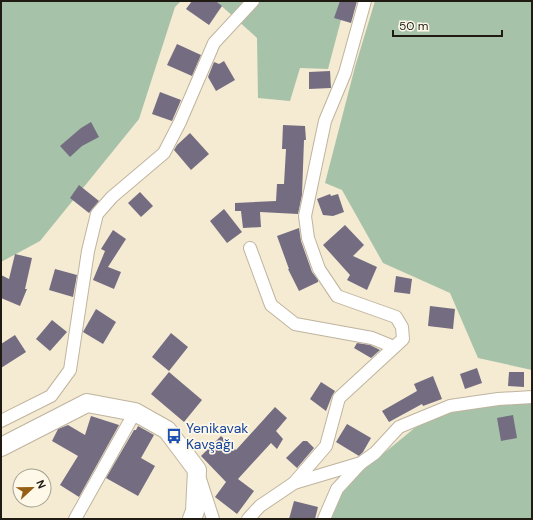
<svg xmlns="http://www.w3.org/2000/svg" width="533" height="520" viewBox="0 0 533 520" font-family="'DM Sans',sans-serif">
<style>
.green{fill:#a6c3aa}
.building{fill:#746d82}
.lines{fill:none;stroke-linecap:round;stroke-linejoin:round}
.street-casing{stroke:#bfb49e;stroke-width:14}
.secondary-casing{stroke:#bfb49e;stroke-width:20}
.street{stroke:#fff;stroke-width:12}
.secondary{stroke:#fff;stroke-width:18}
.labels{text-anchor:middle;stroke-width:3.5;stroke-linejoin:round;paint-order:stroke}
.transit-label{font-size:14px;fill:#164399;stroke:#fef8e9;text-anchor:start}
</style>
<rect width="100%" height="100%" fill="#f5ead2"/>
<g class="green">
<polygon points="1,1 181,1 175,7 139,119 40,241 1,262"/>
<polygon points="216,1 346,1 328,69 300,68 290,101 258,98 257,38"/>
<polygon points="375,1 532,1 532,370 478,358 450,293 383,263 342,190 325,183 355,67"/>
<polygon points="506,400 532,401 532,519 327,519 350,481 428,417"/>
</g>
<g class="building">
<polygon points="192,1 216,1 222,6 209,25 186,9"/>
<polygon points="340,1 357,1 351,23 334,18"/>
<polygon points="177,44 201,55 192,76 167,65"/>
<polygon points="224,61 235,80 216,91 208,77 214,62 219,64"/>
<polygon points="330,71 331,88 309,89 309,72"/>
<polygon points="160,92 181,100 172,121 152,114"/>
<polygon points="91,122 99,137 82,146 70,157 60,146 81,128"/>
<polygon points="283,125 305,126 306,140 304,140 302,195 298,214 260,212 261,227 243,228 241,211 235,211 235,203 276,201 277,184 284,184 286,149 282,149"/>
<polygon points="190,133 209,154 191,170 174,150 177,145"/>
<polygon points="79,185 99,201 89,213 70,198"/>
<polygon points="140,192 153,206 141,217 128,203"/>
<polygon points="330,194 331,196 338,194 344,212 333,216 323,215 317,199"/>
<polygon points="224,209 242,232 227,243 210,221"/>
<polygon points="345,225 364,245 353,256 377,267 367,290 347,280 350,275 323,245"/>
<polygon points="299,228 301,241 312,272 318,280 318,282 299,291 288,269 289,269 277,236"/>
<polygon points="113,230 126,239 108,267 121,272 114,289 93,280 105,251 101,249"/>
<polygon points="15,254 32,258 25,289 27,289 20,306 1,298 1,275 9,279"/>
<polygon points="55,269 77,275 73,297 49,290"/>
<polygon points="396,276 412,279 410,294 394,292"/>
<polygon points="430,306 455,309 453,329 428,326"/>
<polygon points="96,309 116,322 103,344 83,332"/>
<polygon points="52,320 67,332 50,351 36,339"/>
<polygon points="171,333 188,347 169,371 152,357"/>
<polygon points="15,335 26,352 1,368 1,344"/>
<polygon points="357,343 370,345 380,350 371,358 354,348"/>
<polygon points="477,368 482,383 465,389 460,374"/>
<polygon points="169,372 202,400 184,422 151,394"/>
<polygon points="509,372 524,372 524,387 508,386"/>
<polygon points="433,376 442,399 423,406 422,404 389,422 382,411 417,391 414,384"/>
<polygon points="321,382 335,391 332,396 326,411 310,399"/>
<polygon points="275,407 287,418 276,431 283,439 277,449 271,443 238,479 254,491 237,514 215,497 226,482 201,456 221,436 236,450"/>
<polygon points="513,415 517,438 501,441 497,418"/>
<polygon points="91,416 119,425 79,497 60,485 78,456 52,441 58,429 68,425 85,435"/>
<polygon points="347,424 371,438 363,452 359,456 336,442"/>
<polygon points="138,426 154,435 141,458 155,466 138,496 106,478 134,430 136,430"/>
<polygon points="303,441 307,441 314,448 297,468 286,458"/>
<polygon points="294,501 318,507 315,519 289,519"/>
</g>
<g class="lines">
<defs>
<g id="street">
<polyline points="250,248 271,305 295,324 372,338 394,347"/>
<polyline points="1,421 51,396 70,370 88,251 97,214 112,197 164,153 180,122 214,43 253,1"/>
<polyline points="200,479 213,519"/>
<polyline points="294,483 326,446 339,398 403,339 402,327 396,317 337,296 319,269 308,238 305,216 325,121 345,73 365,1"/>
<polyline points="75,519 135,412"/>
<polyline points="248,519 260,506 294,483 361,463 375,453 399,427 450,406 498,399 532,397"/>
<polyline points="324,519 337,489 361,463"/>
</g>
<polyline id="secondary" points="1,447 87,403 135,412 167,430 197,470 195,511 192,519"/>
</defs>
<use href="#street" class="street-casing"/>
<use href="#secondary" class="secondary-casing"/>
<use href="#street" class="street"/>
<use href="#secondary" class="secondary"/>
</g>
<defs>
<symbol id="bus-bare" viewBox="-9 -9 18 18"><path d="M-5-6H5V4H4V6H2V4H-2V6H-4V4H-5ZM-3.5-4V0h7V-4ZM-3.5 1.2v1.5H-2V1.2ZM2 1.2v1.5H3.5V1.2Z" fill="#1a4fb4" stroke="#fef8e9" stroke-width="2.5" paint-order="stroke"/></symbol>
</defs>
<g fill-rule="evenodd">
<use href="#bus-bare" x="163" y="425" width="22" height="22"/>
</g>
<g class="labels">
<g class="transit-label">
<text x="186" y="433">Yenikavak<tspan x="186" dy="16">Kavşağı</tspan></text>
</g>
</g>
<rect width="533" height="520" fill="none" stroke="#1f1b13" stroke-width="4"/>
<g transform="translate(32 488) rotate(68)"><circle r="19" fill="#fef8e9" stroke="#a5a093"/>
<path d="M0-3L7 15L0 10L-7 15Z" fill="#955f16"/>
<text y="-6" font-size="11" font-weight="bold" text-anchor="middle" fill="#1f1b13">N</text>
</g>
<path d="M393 30v6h109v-6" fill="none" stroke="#1f1b13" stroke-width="2"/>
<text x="399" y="30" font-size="12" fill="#1f1b13" stroke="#fef8e9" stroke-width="3" paint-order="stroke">50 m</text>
</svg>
